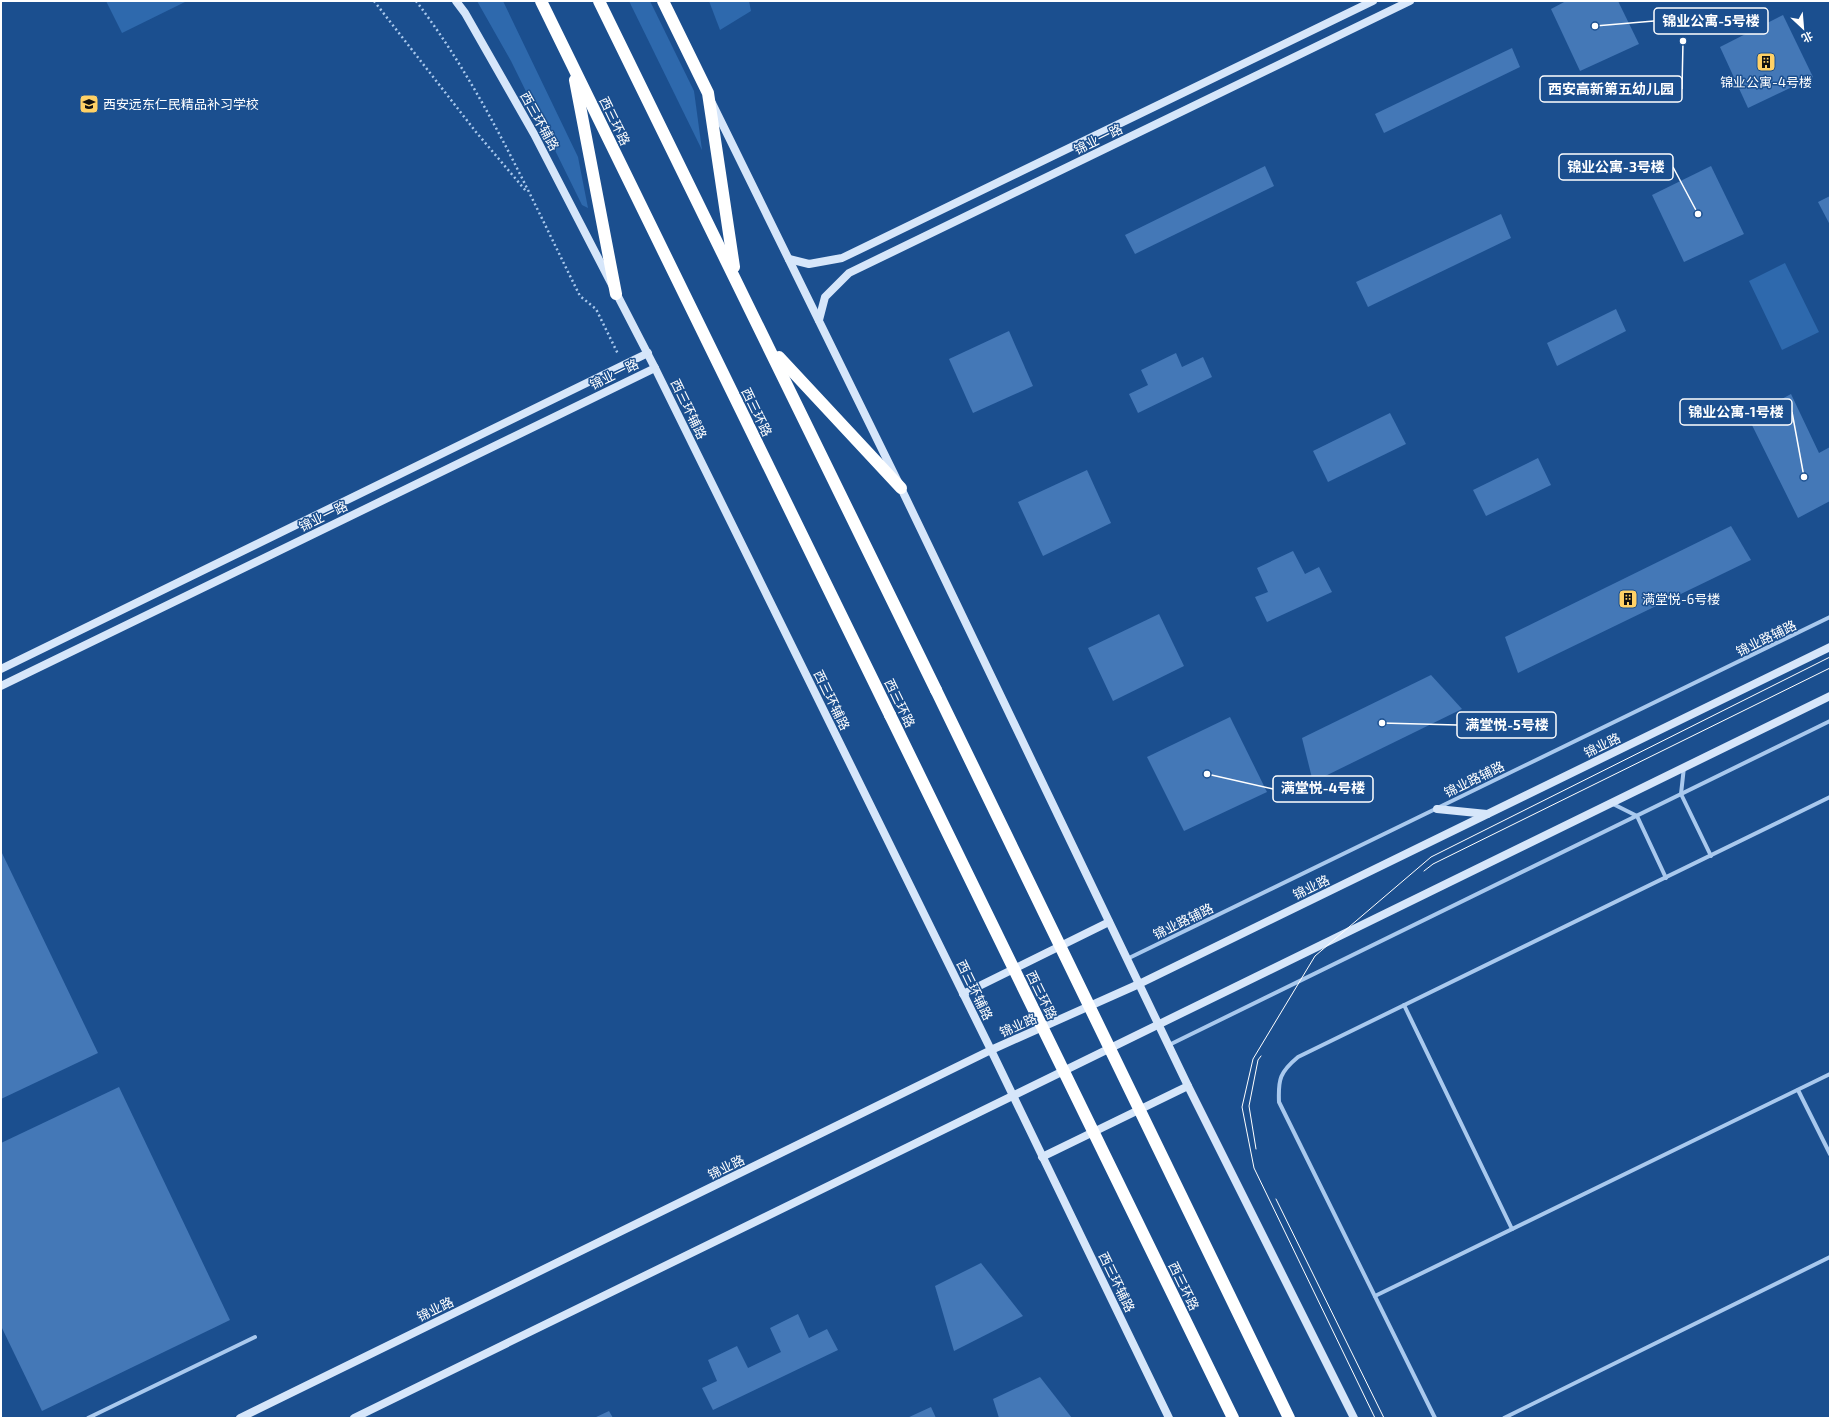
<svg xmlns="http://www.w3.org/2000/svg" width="1831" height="1419" viewBox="0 0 1831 1419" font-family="'Exo 2','Noto Sans SC',sans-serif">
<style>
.green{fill:#2e69ad}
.building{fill:#4478b7}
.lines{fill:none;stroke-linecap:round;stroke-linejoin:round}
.path{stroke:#a9c9ee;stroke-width:2.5;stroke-dasharray:2 3;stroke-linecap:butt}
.street{stroke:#a9c9ee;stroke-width:4}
.secondary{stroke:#d6e6fa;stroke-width:8}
.highway{stroke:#fff;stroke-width:12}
.tram{stroke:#fff;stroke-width:1}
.highway-bridge{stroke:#fff;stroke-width:12}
.labels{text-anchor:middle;stroke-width:3;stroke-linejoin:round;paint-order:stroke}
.poi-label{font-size:13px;fill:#fff;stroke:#1b4f8f;text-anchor:start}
.street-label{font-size:13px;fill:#fff;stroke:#1b4f8f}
.leader{fill:none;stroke:#fff;stroke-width:1.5}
.callout-dot{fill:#fff;stroke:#1b4f8f;stroke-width:1.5}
.callout{fill:#1b4f8f;stroke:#fff;stroke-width:1.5}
.callout-label{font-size:14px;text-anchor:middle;font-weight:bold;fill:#fff}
</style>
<rect width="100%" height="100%" fill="#1b4f8f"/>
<g class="green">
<polygon points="106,1 187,1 122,33"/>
<polygon points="477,1 503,1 578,157 588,208 582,205 511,61"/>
<polygon points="629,1 650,1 694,91 702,150"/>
<polygon points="709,1 749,1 751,11 720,30"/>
<polygon points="1785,263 1819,332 1782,350 1749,281"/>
</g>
<g class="building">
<polygon points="1566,1 1618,1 1639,44 1580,71 1551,9"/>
<polygon points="1783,15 1813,77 1748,108 1720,47"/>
<polygon points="1512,48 1520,67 1384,133 1375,114"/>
<polygon points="1265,166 1274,186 1135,254 1125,235"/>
<polygon points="1711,166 1744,234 1684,262 1652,195"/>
<polygon points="1830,196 1830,225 1818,202"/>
<polygon points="1501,214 1511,238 1368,307 1356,282"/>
<polygon points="1616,309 1626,331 1557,366 1547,343"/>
<polygon points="1009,331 1033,386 973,413 949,359"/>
<polygon points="1176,353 1182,367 1203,357 1212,377 1138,413 1129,394 1148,385 1141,370"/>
<polygon points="1791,394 1819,453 1830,447 1830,501 1798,518 1748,417"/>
<polygon points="1390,413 1406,444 1328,482 1313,451"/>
<polygon points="1538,458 1551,485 1486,516 1473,490"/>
<polygon points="1087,470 1111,523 1043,556 1018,502"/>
<polygon points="1731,526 1751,560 1518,673 1505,637"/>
<polygon points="1293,551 1305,574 1319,567 1332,592 1267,622 1255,597 1268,592 1257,568"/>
<polygon points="1159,614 1184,666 1113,701 1088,648"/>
<polygon points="1431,675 1462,709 1313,782 1302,738"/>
<polygon points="1230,717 1267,792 1184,831 1147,757"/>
<polygon points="1,851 98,1053 1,1099"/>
<polygon points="119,1087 230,1320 42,1411 1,1326 1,1143"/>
<polygon points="981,1263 1023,1316 954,1351 935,1286"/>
<polygon points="798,1314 809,1338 827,1329 838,1350 713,1410 702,1388 717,1381 708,1360 737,1346 748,1368 781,1352 770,1328"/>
<polygon points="1040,1377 1072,1418 999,1418 993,1399"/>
<polygon points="931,1407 936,1418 907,1418"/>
<polygon points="609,1411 613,1418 594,1418"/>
</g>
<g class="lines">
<g class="path">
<polyline points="374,1 476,132 526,191"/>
<path d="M416,1C484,90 530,196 580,296L596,309L618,354"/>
</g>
<g class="street">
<polyline points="1684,767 1681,794 1711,856"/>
<polyline points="1613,804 1637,816 1666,878"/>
<polyline points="1127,959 1830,617"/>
<polyline points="1404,1005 1512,1229"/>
<polyline points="1169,1045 1830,721"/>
<polyline points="1798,1090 1830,1154"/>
<polyline points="1375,1296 1830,1074"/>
<polyline points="88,1418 255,1337"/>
<path d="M1435,1418L1279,1102C1278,1079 1280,1072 1298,1057L1830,797"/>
<polyline points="1504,1418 1830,1257"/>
</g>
<g class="secondary">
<polyline points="456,1 465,13 534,134 655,368 991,1050 1169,1418"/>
<polyline points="712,103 901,488 1188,1086 1354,1418"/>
<polyline points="789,259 809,264 842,258 1373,1"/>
<polyline points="819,320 825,297 849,273 1410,1"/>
<polyline points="1,669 648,353"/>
<polyline points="1,686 655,368"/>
<polyline points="1437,809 1487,814"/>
<polyline points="963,994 1109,922"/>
<polyline points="1042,1157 1188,1086"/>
<polyline points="240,1418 991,1050 1139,984 1830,647"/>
<polyline points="354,1418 1830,696"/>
</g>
<g class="highway">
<polyline points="541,1 890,715"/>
<polyline points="599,1 936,690"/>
<polyline points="663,1 708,93 734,267"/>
<polyline points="575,80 616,294"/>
<polyline points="779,357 901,488"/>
</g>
<g class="tram">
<polyline points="1424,871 1433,864 1830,668"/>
<polyline points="1256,1149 1249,1106 1258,1060 1261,1056"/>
<polyline points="1276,1199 1384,1418"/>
<polyline points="1375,1418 1254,1168 1242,1107 1253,1059 1315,956 1431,857 1830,657"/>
</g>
<g class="highway-bridge">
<polyline points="936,690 1289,1418"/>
<polyline points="890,715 1233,1418"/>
</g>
</g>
<defs>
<symbol id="building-square" viewBox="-11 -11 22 22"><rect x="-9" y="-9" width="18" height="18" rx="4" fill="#ffd166" stroke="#1b4f8f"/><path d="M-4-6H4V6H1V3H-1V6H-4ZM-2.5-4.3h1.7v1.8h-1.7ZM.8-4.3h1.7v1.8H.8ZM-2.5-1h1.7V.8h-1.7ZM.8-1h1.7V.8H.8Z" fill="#111"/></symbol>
<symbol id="school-square" viewBox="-11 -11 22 22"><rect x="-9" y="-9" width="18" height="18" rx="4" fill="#ffd166" stroke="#1b4f8f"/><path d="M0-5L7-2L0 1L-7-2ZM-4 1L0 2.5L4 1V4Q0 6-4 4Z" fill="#111"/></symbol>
</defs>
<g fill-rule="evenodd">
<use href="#building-square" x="1755" y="51" width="22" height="22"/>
<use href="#school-square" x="78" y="93" width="22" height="22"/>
<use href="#building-square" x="1617" y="588" width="22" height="22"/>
</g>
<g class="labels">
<g class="poi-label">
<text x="1766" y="87" text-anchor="middle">锦业公寓-4号楼</text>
<text x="103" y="109">西安远东仁民精品补习学校</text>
<text x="1642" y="604">满堂悦-6号楼</text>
</g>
<g class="street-label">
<text transform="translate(540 121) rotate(61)" y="5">西三环辅路</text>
<text transform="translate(615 121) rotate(64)" y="5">西三环路</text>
<text transform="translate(1098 139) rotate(-26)" y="5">锦业一路</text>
<text transform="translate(614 374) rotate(-26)" y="5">锦业一路</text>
<text transform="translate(689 409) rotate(64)" y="5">西三环辅路</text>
<text transform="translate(757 412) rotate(64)" y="5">西三环路</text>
<text transform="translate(323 516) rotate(-26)" y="5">锦业一路</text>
<text transform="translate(1766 638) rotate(-26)" y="5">锦业路辅路</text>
<text transform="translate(832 700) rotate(64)" y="5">西三环辅路</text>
<text transform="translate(900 703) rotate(64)" y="5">西三环路</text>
<text transform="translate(1602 745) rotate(-26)" y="5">锦业路</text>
<text transform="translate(1474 779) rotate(-26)" y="5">锦业路辅路</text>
<text transform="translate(1311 887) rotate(-26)" y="5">锦业路</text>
<text transform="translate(1183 921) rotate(-26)" y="5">锦业路辅路</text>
<text transform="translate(975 990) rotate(64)" y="5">西三环辅路</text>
<text transform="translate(1042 995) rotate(64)" y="5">西三环路</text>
<text transform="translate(1018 1025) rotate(-24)" y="5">锦业路</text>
<text transform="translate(726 1167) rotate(-26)" y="5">锦业路</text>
<text transform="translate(1117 1282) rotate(64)" y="5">西三环辅路</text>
<text transform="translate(1184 1286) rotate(64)" y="5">西三环路</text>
<text transform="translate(435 1309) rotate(-26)" y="5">锦业路</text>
</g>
</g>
<path class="leader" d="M1595 26L1654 21M1683 41L1682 89M1698 214L1673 167M1804 477L1792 412M1382 723L1457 725M1207 774L1273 789"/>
<g class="callout-dot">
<circle cx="1595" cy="26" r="4"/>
<circle cx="1683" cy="41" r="4"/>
<circle cx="1698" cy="214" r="4"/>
<circle cx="1804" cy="477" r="4"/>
<circle cx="1382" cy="723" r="4"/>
<circle cx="1207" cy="774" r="4"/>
</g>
<g class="callout">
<rect x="1654" y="8" width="114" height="26" rx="4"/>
<rect x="1540" y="76" width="142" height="26" rx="4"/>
<rect x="1559" y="154" width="114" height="26" rx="4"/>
<rect x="1680" y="399" width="112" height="26" rx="4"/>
<rect x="1457" y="712" width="99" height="26" rx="4"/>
<rect x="1273" y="776" width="100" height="26" rx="4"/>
</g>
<g class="callout-label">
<text x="1711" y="26">锦业公寓-5号楼</text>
<text x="1611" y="94">西安高新第五幼儿园</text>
<text x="1616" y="172">锦业公寓-3号楼</text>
<text x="1736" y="417">锦业公寓-1号楼</text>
<text x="1507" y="730">满堂悦-5号楼</text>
<text x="1323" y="793">满堂悦-4号楼</text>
</g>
<rect width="1831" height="1419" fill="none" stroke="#ffffff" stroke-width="4"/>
<g transform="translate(1803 28) rotate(154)" stroke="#1b4f8f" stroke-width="3" paint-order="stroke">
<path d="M0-3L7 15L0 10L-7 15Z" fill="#ffffff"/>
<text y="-6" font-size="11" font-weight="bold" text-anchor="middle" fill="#ffffff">北</text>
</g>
</svg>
